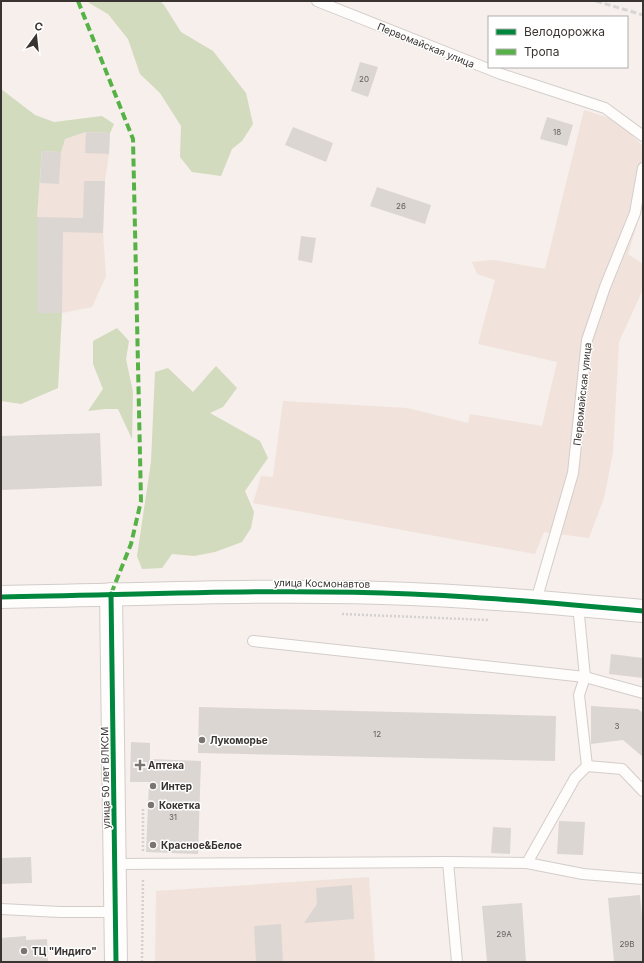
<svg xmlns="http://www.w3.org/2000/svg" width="644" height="963" viewBox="0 0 644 963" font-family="Inter,sans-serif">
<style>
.built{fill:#f1e2dc}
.green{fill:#d2dbbd}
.building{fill:#dcd6d3}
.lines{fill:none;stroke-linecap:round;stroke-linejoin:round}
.lane-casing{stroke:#d3cdca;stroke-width:12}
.secondary-casing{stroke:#d3cdca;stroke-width:24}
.path{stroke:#d3d1d0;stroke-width:2.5;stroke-dasharray:2 2;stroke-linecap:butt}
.lane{stroke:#fefdfc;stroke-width:10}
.secondary{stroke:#fefdfc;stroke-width:22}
.rail{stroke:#d7d6d4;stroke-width:3;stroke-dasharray:6 3;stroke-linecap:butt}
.quiet{stroke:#56b246;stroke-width:4;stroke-dasharray:8 4;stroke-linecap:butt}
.cycleway-casing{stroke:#fff;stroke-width:8}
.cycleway{stroke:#00873e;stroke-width:5}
.poi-dot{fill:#7b7572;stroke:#fff;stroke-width:1.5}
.labels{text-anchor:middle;stroke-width:3;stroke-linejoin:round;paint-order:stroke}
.number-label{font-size:8px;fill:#625d5a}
.street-label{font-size:10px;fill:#393431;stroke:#fff}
.poi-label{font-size:10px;font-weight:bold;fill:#393431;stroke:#fff;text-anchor:start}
</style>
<rect width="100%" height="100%" fill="#f6efeb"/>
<g class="built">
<polygon points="584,110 618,121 642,145 643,168 643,206 628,254 643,264 643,289 619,342 613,452 604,498 589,538 544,532 535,554 253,503 261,476 273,477 283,401 407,408 468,423 470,414 542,426 557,362 478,344 495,280 477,274 472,262 494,260 545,269"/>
<polygon points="86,132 110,133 109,154 105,181 103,233 106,276 92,307 62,313 37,313 37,217 42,151 65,139"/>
<polygon points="369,877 375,962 155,962 156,891"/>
</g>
<g class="green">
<polygon points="90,1 160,1 164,5 181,32 213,51 246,93 253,124 242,141 232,149 221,176 192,172 180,157 181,126 160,93 140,74 128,39 108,14 89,3"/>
<polygon points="1,89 35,115 54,122 102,116 114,124 110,133 86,132 65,139 61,152 42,151 37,217 37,313 62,313 58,388 21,404 1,401"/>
<polygon points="117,328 129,341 126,359 133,392 132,439 118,409 105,409 88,411 103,389 93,364 93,341"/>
<polygon points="216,366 237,388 223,407 210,413 260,441 268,458 245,491 254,512 251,528 242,542 215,552 194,556 172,554 162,568 142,569 137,556 151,462 155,372 168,368 193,392"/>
</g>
<g class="building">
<polygon points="360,62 378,67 368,97 351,91"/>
<polygon points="547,117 573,125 567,146 540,139"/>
<polygon points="293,127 333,143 326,162 285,145"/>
<polygon points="86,132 110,133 109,154 85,153"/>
<polygon points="42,151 61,152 59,184 40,183"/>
<polygon points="84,181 105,181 103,233 63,232 62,313 37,313 37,217 83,218"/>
<polygon points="377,187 431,205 425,224 370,206"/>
<polygon points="301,236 316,238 312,263 298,260"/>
<polygon points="100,433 102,486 1,490 1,436"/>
<polygon points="611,654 643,658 643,678 609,674"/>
<polygon points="591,706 638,709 643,713 643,757 623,740 591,744"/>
<polygon points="199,707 556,716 555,761 198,753"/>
<polygon points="131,742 150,743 150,759 201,761 198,854 146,852 149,782 130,782"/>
<polygon points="559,821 585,822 583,855 557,854"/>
<polygon points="493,827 511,828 510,854 491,853"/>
<polygon points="31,857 32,883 1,884 1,858"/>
<polygon points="352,885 354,919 304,923 317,904 316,888"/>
<polygon points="640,895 643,926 643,962 614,962 608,898"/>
<polygon points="522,903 526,962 487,962 482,906"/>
<polygon points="281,924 283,962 256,962 254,926"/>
<polygon points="26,936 26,940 47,939 48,962 1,962 1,938"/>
</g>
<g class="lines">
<defs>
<g id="lane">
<polyline points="317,1 501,74 605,108 643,136"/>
<polyline points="536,601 573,473 587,340 605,287 635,213 643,168"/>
<polyline points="253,641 585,677 643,693"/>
<polyline points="587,766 622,769 643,791"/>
<polyline points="448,862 457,962"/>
<polyline points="527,863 575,778 587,766 579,695 585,677 578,605"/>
<polyline points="115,864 448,862 527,863 583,874 643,879"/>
<polyline points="1,909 60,912 116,912"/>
</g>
<g id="secondary">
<polyline points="111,594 116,962"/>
<path d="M1,597C138,595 274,588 411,594C489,597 566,604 643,611"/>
</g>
</defs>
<use href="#lane" class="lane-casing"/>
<use href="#secondary" class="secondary-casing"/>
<g class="path">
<polyline points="342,614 489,620"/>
<polyline points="143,851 143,809"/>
<polyline points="142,962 143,878"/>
</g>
<use href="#lane" class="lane"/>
<use href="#secondary" class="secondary"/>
<polyline class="rail" points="596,1 643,15"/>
<polyline class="quiet" points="78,1 133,139 141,501 131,544 111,594"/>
<defs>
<g id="cycleway">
<polyline points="111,594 116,962"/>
<path d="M1,597C138,595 274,588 411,594C489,597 566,604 643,611"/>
</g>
</defs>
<use href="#cycleway" class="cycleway-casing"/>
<use href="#cycleway" class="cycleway"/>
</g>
<g class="poi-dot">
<circle cx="202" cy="740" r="4"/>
<path d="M138 759h4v4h4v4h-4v4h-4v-4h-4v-4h4z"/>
<circle cx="153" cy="786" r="4"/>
<circle cx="151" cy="805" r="4"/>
<circle cx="153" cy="845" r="4"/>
<circle cx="24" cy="951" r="4"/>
</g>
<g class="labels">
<g class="number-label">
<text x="364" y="82">20</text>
<text x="557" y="135">18</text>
<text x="401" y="209">26</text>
<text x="617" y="729">3</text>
<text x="377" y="737">12</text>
<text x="173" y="820">31</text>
<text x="504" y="937">29А</text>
<text x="627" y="947">29В</text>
</g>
<g class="street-label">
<text transform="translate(426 45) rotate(22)" y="4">Первомайская улица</text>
<text transform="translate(582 394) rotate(-84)" y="4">Первомайская улица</text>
<text transform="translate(322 583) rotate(1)" y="4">улица Космонавтов</text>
<text transform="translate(105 778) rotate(-91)" y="4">улица 50 лет ВЛКСМ</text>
</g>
<g class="poi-label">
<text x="210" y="744">Лукоморье</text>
<text x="148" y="769">Аптека</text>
<text x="161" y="790">Интер</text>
<text x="159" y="809">Кокетка</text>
<text x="161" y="849">Красное&amp;Белое</text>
<text x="32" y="955">ТЦ "Индиго"</text>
</g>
</g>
<rect width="644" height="963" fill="none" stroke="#393431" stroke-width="4"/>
<rect x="488" y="16" width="140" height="52" fill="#ffffff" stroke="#b0aead"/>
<rect x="496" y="29" width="20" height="6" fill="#00873e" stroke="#b0aead"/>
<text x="524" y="36" font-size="12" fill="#393431">Велодорожка</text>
<rect x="496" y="49" width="20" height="6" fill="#56b246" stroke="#b0aead"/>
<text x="524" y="56" font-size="12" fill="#393431">Тропа</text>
<g transform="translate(36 36) rotate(15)" stroke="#ffffff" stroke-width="3" paint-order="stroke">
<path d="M0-3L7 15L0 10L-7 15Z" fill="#393431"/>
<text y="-6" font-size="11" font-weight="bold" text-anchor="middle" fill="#393431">С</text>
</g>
</svg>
